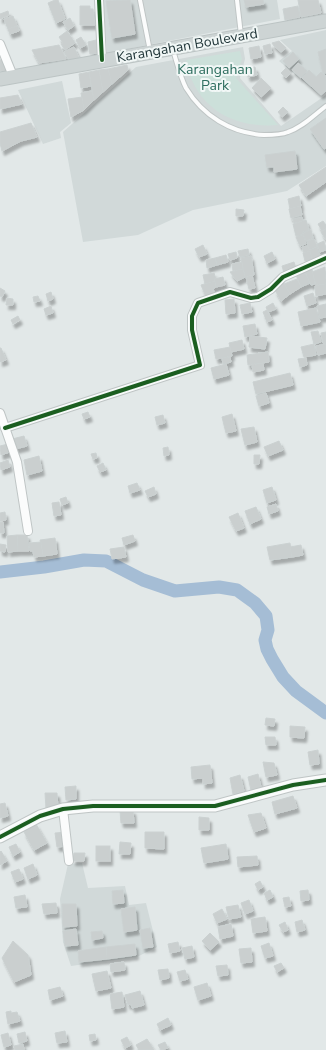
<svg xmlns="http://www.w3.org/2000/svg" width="326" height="1050" viewBox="0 0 326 1050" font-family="'Nunito Sans',sans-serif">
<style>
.built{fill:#d1d9d9}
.green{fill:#cce0da}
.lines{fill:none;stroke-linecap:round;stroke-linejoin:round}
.river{stroke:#a5bdd5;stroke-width:13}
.building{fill:#cacfcf;stroke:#cbd1d1;filter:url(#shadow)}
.lane-casing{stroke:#bfc5c5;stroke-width:6}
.street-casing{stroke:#bfc5c5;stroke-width:10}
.secondary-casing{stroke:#bfc5c5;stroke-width:13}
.primary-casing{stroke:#bcc4c4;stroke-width:15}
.lane{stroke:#fbfcfc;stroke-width:4}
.street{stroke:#fbfcfc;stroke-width:8}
.secondary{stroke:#fbfcfc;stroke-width:11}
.primary{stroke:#cdd4d4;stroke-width:13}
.cycleway-casing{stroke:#f1f7f6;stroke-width:6}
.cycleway{stroke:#1b5e20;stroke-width:4}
.labels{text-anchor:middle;stroke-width:4;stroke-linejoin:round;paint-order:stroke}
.street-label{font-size:14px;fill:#22373a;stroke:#f1f7f6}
.park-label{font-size:14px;fill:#2e6e5f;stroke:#f1f7f6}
</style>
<defs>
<filter id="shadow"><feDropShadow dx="2.5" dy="4.5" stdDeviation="1" flood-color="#0004"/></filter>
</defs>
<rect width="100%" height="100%" fill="#e2e8e8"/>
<g class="built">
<polygon points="103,0 277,0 280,19 107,53"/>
<polygon points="326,30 326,92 321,96 279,61 292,51 280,40"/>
<polygon points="243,47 245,59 240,78 281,126 326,95 326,166 287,191 193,210 138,235 83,242 63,132 136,67"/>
<polygon points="62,81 71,123 60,132 61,138 43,144 18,90"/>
<polygon points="82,863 88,888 125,886 129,905 146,903 157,947 137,957 71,966 63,942 60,899 68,864"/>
</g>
<path class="green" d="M240,51L242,59L236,78L278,125C233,129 194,107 186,60Z"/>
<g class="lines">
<polyline class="river" points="0,572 44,567 84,560 106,561 143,580 175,591 219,587 237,590 255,603 266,616 268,630 265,640 267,649 272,659 283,677 296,691 326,713"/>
</g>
<g class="building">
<polygon points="55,0 58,0 65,19 56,23 48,3"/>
<polygon points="130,0 135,34 112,38 106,1"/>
<polygon points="244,0 263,0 264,4 246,7"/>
<polygon points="298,0 318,0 321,13 301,17"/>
<polygon points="80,6 90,6 90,9 93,9 95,25 80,25"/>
<polygon points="298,6 300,17 285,20 283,9"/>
<polygon points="8,11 9,15 0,19 0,14"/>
<polygon points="13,16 17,26 8,29 4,19"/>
<polygon points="70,18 74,26 68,30 63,22"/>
<polygon points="18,26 19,31 10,34 8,29"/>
<polygon points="67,31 75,43 65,50 61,44 63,43 59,37"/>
<polygon points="81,37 86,45 80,48 76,40"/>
<polygon points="96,40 98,53 90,54 88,42"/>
<polygon points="279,41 286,48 281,52 274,46 272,43"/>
<polygon points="270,44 272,53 265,54 263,46"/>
<polygon points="59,45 66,59 39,63 32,50"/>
<polygon points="259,46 261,57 251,59 249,48"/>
<polygon points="74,47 79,58 69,60 64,52"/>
<polygon points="326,49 326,73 323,73 318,52"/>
<polygon points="293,52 299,59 289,68 283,61"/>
<polygon points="3,59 6,70 0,71 0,60"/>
<polygon points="298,63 307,71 301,78 292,70"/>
<polygon points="127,65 128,70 112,84 108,69"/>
<polygon points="255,67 257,75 248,77 246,69"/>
<polygon points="286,68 291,73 286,78 281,73"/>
<polygon points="108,69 112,84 103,92 99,70"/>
<polygon points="99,70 103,92 94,100 89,72"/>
<polygon points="309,70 316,77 321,72 326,76 326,91 321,95 302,78"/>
<polygon points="89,72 91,86 81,88 79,74"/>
<polygon points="261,78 271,88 261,97 252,88"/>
<polygon points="92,91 94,100 84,110 81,93"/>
<polygon points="18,95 22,104 0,109 0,98"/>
<polygon points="82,97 84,110 71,117 68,99"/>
<polygon points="283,107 288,112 282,117 278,112"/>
<polygon points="326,118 326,148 324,149 310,129"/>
<polygon points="31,123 37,137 21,141 2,151 0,143 0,132"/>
<polygon points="295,151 297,169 274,172 274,167 267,167 265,155"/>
<polygon points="326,167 326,182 306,196 299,185"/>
<polygon points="299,196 301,206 290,209 288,199"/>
<polygon points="300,206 302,215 291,218 289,209"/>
<polygon points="236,209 244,210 243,216 236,216"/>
<polygon points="302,217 303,221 294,223 293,219"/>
<polygon points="306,220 309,230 302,232 303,234 296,236 293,224"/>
<polygon points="323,221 326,225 326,228 322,231 318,224"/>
<polygon points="326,229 326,240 321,232"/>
<polygon points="311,230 313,238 306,241 303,233"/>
<polygon points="303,235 306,244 300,246 296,237"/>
<polygon points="314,239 317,247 309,250 307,241"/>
<polygon points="324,241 326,250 320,252 317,244"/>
<polygon points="203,245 207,254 199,257 195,249"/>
<polygon points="308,246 310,251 304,253 302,247"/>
<polygon points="317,247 321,258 313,261 309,250"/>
<polygon points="248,249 249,255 240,257 238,251"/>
<polygon points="310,251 312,260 305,261 303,253"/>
<polygon points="236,252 237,258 230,260 228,254"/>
<polygon points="272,252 275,259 267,263 264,256"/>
<polygon points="226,255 228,262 217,265 215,258"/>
<polygon points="251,256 254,275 245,277 241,258"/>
<polygon points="215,258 217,265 207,268 206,260"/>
<polygon points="242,262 243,269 233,271 232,264"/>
<polygon points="294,262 296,268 284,273 282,266"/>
<polygon points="325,267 326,284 316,285 312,272"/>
<polygon points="243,269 245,277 237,281 230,272"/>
<polygon points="312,269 315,284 311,285 305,272"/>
<polygon points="305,272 310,283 301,287 296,275"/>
<polygon points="214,273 216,279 214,279 215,281 205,284 203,275"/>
<polygon points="252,275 255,288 249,289 246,277"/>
<polygon points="223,277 225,285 216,287 214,279"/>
<polygon points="297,279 301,287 290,294 284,284"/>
<polygon points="215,281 216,287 213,289 215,294 206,297 201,285"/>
<polygon points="283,282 290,294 281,301 275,290"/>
<polygon points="326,284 326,294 316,296 315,286"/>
<polygon points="0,288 5,291 2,297 0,296"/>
<polygon points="51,292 53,299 48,301 46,294"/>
<polygon points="313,293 316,303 307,306 304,296"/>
<polygon points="38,296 40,301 34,302 33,297"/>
<polygon points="7,298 13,299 13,305 6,305"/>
<polygon points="234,299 235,313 226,314 225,300"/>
<polygon points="250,303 252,312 242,314 240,305"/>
<polygon points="273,303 276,309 268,312 266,307"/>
<polygon points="326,304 326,317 320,318 317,306"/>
<polygon points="51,306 53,313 46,315 44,309"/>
<polygon points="316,308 320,322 301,326 298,312"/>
<polygon points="267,310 272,320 267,322 263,312"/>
<polygon points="18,316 20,320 13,324 11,320"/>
<polygon points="255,324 257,334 245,337 243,326"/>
<polygon points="318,331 321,342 314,344 311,332"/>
<polygon points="326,332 326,343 323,343 321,333"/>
<polygon points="250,336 267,338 265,349 249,347"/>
<polygon points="242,340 244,349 231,352 229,343"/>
<polygon points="314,344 316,355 304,357 301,347"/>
<polygon points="326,344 326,353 318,355 316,346"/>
<polygon points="230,347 232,356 216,359 214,350"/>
<polygon points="0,348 1,348 6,360 0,362"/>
<polygon points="268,352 269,362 248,365 247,355"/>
<polygon points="230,357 231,362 223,364 222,358"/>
<polygon points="306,358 307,365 300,367 298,359"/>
<polygon points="263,363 264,370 253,372 252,365"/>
<polygon points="226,364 229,375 214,379 211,368"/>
<polygon points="290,373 293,385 256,394 253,382"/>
<polygon points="266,393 269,403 259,406 256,396"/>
<polygon points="88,412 90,417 84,419 82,414"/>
<polygon points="232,414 236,431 226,433 222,417"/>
<polygon points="163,415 165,423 157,425 155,417"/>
<polygon points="254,427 257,442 245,445 241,429"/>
<polygon points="24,436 27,446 15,449 12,439"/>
<polygon points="279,441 283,450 268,456 264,447"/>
<polygon points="8,444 10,452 1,455 0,446"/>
<polygon points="168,447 169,455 164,456 163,448"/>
<polygon points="96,453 97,458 93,459 91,454"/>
<polygon points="254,455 260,455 259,464 254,464"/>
<polygon points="39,456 42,471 27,475 24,460"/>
<polygon points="8,460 10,467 1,470 0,463"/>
<polygon points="103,463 106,470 100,472 97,466"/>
<polygon points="137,483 140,490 130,493 128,486"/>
<polygon points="154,487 156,494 148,497 145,491"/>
<polygon points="272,487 276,500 267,503 263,490"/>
<polygon points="66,497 68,503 62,505 60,499"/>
<polygon points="59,502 61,515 54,516 52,503"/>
<polygon points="276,504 278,511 269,514 267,507"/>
<polygon points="256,507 261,519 250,524 245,511"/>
<polygon points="5,512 6,520 0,521 0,513"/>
<polygon points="238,513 244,528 236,531 229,517"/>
<polygon points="0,522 3,522 4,533 0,533"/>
<polygon points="17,535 27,535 29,551 18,551"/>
<polygon points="17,535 18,551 8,552 7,536"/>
<polygon points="133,535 135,541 124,545 122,538"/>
<polygon points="55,538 57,554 43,556 40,540"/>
<polygon points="41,542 43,556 34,557 33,551 30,551 29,543"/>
<polygon points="290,543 292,557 270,560 267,547"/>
<polygon points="0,544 6,545 5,552 0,551"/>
<polygon points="301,545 303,555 292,557 290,547"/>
<polygon points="124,547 126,557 112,559 110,549"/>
<polygon points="266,718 275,719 274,726 265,725"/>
<polygon points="290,726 305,727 304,738 290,737"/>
<polygon points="265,737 275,737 276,745 266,745"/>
<polygon points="318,750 319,764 310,765 308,752"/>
<polygon points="263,762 274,763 277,775 266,777"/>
<polygon points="210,765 212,783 203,784 203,778 192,779 191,767"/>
<polygon points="258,774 261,787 251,790 248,777"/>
<polygon points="240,775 244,791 233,794 230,778"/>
<polygon points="76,786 76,799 66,800 65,787"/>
<polygon points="45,793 57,793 58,808 46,809"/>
<polygon points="293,796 297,808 275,814 272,802"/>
<polygon points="5,803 8,816 0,818 0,804"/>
<polygon points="133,810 134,823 121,823 120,811"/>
<polygon points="261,813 266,828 254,832 248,815"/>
<polygon points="199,817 209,818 209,830 199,830"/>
<polygon points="36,824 47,843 34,850 24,832"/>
<polygon points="66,832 67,846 57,847 55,833"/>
<polygon points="145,832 164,832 164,849 145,848"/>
<polygon points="120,842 131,843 130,854 119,854"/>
<polygon points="16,844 20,852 13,856 9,847"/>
<polygon points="226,844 228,859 204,863 201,848"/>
<rect x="96" y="846" width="14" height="15"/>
<polygon points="1,851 7,861 0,865 0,852"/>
<polygon points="74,853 85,853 84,861 73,861"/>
<polygon points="257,856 258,865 238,867 237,857"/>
<polygon points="33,864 37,875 28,879 24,868"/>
<polygon points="19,869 23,879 15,882 11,872"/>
<polygon points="260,881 263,887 258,890 255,884"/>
<polygon points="123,890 124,903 113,904 112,891"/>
<polygon points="270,890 273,897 267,900 264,893"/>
<polygon points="308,890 309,900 301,901 300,891"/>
<polygon points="25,895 27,907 16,908 14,897"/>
<polygon points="289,897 291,906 285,907 283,898"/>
<polygon points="249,900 253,911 245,914 241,903"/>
<polygon points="56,903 57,913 44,914 42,904"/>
<polygon points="62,904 76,904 77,926 63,927"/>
<polygon points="238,905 241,917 229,919 226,907"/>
<polygon points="135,907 137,930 124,932 121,909"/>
<polygon points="222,909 227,919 217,923 213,914"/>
<polygon points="265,917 267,931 253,933 251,919"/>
<polygon points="302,920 305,930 297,932 295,922"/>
<polygon points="285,922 288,930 283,932 279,925"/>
<polygon points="231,924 233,936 220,939 218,927"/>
<polygon points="150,928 153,947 143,948 140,930"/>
<polygon points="76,929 78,945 65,946 63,931"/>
<polygon points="102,931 103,938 92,940 91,932"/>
<polygon points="210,933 219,942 210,950 202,941"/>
<polygon points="13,941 28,955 31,975 14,982 2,958"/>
<polygon points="178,942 180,951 170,953 168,944"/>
<polygon points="269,943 273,956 265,958 261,946"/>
<polygon points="135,944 136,955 107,959 106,947"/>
<polygon points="192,946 194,957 185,959 182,948"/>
<polygon points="106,947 107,959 79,962 78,951"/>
<polygon points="251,948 252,962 241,963 239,949"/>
<polygon points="124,962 125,970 111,972 110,964"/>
<polygon points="281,963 284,968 277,972 274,966"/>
<polygon points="227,965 228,975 218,976 216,966"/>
<polygon points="168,969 169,978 160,980 158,970"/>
<polygon points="185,970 188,979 180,981 177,972"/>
<polygon points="107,971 111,988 96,991 92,974"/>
<polygon points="207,983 211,996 198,1000 194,987"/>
<polygon points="60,987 63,996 50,1000 48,990"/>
<polygon points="140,991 144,1005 132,1008 131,1004 128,1005 125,995"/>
<polygon points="122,992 124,1007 112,1009 110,994"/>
<polygon points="11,1011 11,1013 17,1012 20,1021 8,1024 6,1012"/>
<polygon points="168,1018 171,1025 160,1030 157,1024"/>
<polygon points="65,1031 67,1042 57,1043 55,1033"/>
<polygon points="25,1032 27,1041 19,1043 17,1034"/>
<polygon points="8,1033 11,1045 4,1047 1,1035"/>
<polygon points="95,1034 96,1040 90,1041 89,1035"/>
<polygon points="127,1037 131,1045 125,1048 121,1040"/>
<polygon points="147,1039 154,1050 139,1050 136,1045"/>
<polygon points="165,1042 168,1048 161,1050 158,1045"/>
<polygon points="23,1044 24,1050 15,1050 14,1046"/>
</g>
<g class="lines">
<defs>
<g id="lane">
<polyline points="140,0 150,51"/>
<polyline points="237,0 241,35"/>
<path d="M173,50C177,63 180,76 186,88C203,116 231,133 264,135C272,135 281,135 288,132C303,127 314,115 326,106"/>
</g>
<g id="street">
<polyline points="99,0 102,60"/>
<polyline points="0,44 13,76"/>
<polyline points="0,413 17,462 28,531"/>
<polyline points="5,428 200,365 192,330 192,316 198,303 230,292 251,298 258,297 271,289 283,277 326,258"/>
<polyline points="63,809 69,861"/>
</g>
<polyline id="secondary" points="0,837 40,816 63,809 93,806 215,806 293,785 326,780"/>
<polyline id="primary" points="0,79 326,21"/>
</defs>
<use href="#lane" class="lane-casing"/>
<use href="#street" class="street-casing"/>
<use href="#secondary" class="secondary-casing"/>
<use href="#primary" class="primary-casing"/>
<use href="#lane" class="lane"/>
<use href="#street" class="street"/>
<use href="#secondary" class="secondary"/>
<use href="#primary" class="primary"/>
<defs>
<g id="cycleway">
<polyline points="99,0 102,60"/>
<polyline points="5,428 200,365 192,330 192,316 198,303 230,292 251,298 258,297 271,289 283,277 326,258"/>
<polyline points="0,837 40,816 63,809 93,806 215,806 293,785 326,780"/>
</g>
</defs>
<use href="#cycleway" class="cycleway-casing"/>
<use href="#cycleway" class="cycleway"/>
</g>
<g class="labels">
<g class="street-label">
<text transform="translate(187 45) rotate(-10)" y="5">Karangahan Boulevard</text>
</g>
<g class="park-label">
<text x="215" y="74">Karangahan<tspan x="215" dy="16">Park</tspan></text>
</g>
</g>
</svg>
